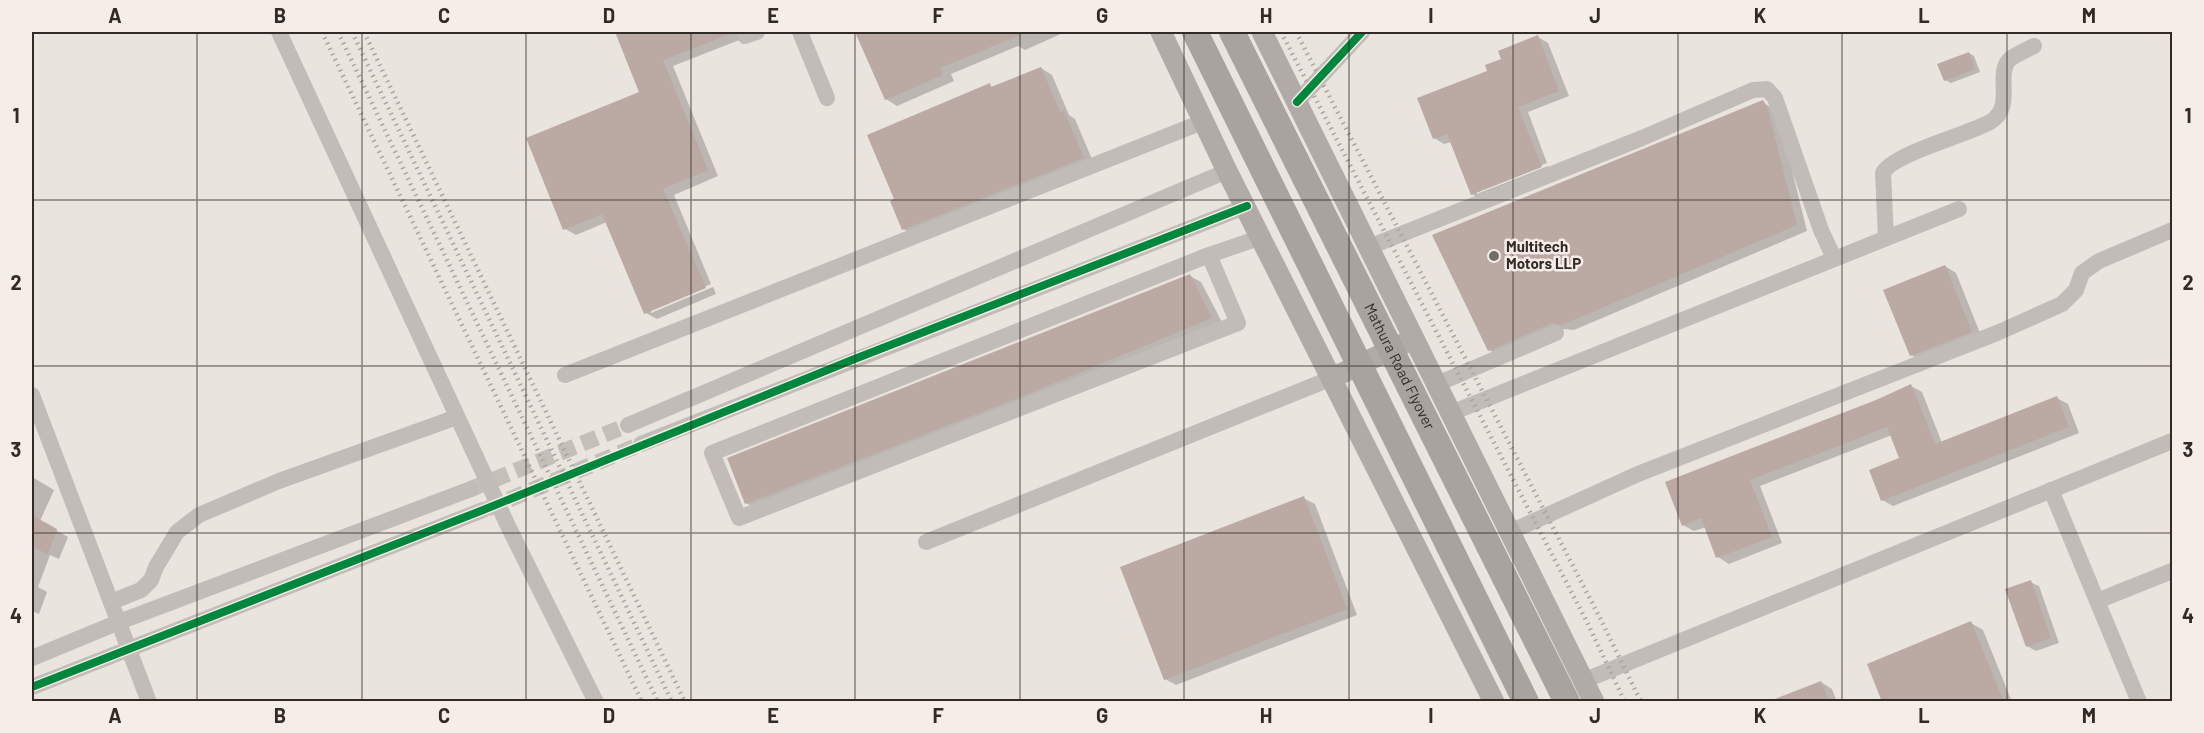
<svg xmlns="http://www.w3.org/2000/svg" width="2204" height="733" viewBox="0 0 2204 733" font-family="Barlow,sans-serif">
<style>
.shadow{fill:#0003}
.building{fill:#bba9a3}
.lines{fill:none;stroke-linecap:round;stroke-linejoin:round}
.minor-tunnel{stroke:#c5bfba;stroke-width:16;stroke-dasharray:16 8;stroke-linecap:butt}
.minor{stroke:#c2bcb8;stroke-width:16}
.major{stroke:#b1aba7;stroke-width:21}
.rail{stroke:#aaa5a2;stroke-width:4.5;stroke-dasharray:1.5 4.5;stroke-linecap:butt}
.highway-bridge{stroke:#a8a39e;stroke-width:26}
.cycleway-casing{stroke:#f6eee6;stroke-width:11}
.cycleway{stroke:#00873e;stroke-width:8}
.grid{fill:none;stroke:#322a27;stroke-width:1.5;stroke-opacity:0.55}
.poi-dot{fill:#726b67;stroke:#f6eee6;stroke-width:2}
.labels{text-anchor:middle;stroke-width:5;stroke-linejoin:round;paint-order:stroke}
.poi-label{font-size:15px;font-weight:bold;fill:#322a27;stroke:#f6eee6;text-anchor:start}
.street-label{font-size:15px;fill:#322a27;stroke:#f6eee6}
.neatline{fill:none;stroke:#322a27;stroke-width:2}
.grid-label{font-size:20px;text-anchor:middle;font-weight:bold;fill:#322a27}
</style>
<rect width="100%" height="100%" fill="#eae4df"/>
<g class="shadow">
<polygon points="617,32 754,32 747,37 673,66 718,176 674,195 711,284 651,309 651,313 713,287 716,294 657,319 646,313 607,222 576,235 565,229 640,92"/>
<polygon points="857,32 1062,32 1063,33 1025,50 1018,46 951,74 954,81 897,106 886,99"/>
<polygon points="1538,37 1548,43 1569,96 1528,112 1547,163 1477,191 1477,194 1548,166 1551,172 1482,200 1472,194 1451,142 1444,144 1434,138 1489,72 1503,60"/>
<polygon points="1969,53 1974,56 1980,72 1951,83 1945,80"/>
<polygon points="1041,68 1052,75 1069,115 1075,119 1094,164 914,235 903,229 896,200 989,85 994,88"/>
<polygon points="1761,102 1773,108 1778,114 1807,231 1574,330 1564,329 1500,356 1489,350"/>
<polygon points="1945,266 1956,273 1982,338 1922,361 1911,355"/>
<polygon points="1190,276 1201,282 1223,324 758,510 746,503"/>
<polygon points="1911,386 1922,392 1942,443 2057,398 2068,404 2079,433 1893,506 1882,500 1901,459 1892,435 1760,486 1782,543 1729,564 1718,557 1706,527 1694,531 1683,525 1667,483 1877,402"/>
<polygon points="32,477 54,490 40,521 68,537 59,559 50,555 38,587 47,592 39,614 32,611"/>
<polygon points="1303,498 1315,504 1357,615 1176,685 1165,679"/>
<polygon points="2030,582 2039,586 2059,643 2036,651 2027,646"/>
<polygon points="1971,623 1983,630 2012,702 1884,702"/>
<polygon points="1821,682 1832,689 1837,702 1772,702"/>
</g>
<g class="building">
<polygon points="615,32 733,33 663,60 708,170 663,189 706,288 644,314 602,214 563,230 526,138 639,92"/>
<polygon points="855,32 1027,32 940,68 943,75 885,100"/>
<polygon points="1538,35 1559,91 1518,107 1542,167 1471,195 1447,134 1433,139 1417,98 1487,71 1485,65 1501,59 1498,51"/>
<polygon points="1969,52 1975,69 1944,81 1937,64"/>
<polygon points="1041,67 1060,112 1064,111 1084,158 902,230 890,201 894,199 867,135 990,83 991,87"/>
<polygon points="1763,100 1767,106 1797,225 1562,325 1552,323 1488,351 1432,235"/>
<polygon points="1945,265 1972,332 1910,356 1883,290"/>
<polygon points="1190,274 1212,318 1018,398 745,504 727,458"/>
<polygon points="1911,384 1935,444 2057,396 2069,427 1881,501 1869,470 1899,458 1887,427 1750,480 1772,537 1716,558 1701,518 1682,526 1665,482 1876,400"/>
<polygon points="1304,496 1347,609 1164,680 1120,567"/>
<polygon points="32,515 57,529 48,554 32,547"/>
<polygon points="2031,580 2051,638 2026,647 2005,589"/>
<polygon points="1971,621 2004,702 1882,702 1867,664"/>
<polygon points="1821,681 1829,702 1770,702 1770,701"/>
</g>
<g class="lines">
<g class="minor-tunnel">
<polyline points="471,489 628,425"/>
<polyline points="487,509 641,444"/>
</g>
<g class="minor">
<polyline points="279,32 508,526 596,702"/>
<polyline points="800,32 827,98"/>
<polyline points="745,36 757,32"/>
<polyline points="1297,102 1362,32"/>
<path d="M1886,238L1883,173C1892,154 1967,135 1990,122C2016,107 1994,74 2010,59C2017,54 2027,50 2034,46"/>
<polyline points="1369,247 1642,138 1753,90 1767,89 1775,98 1821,230 1834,258"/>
<polyline points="1209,255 712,453 739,518 1238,323 1209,255 1262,237"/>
<polyline points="565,375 1205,121"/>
<polyline points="1437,384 1556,333"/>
<polyline points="32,395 149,702"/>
<polyline points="1451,413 1959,209"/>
<polyline points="628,425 1227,171"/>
<polyline points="641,444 1247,206"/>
<polyline points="2051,490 2139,702"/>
<polyline points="1510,532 1638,474 1997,333 2062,304 2076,290 2082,273 2099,261 2172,230"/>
<polyline points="926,542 1332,378"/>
<polyline points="2097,601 2172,571"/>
<polyline points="111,602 141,590 151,580 156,567 177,532 199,515 279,481 457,417"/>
<polyline points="32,658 119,622 471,489"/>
<polyline points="1583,681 2172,441"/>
<polyline points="32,687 483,510"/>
</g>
<g class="major">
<polyline points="1161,32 1227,171 1494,702"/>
<polyline points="1262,32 1594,702"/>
<polyline points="1332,378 1405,343"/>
</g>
<g class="rail">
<polyline points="322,32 642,702"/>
<polyline points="338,32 658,702"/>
<polyline points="352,32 672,702"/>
<polyline points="364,32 685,702"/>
<polyline points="1281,32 1588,624 1625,702"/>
<polyline points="1296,32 1600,618 1641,702"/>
</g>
<g class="highway-bridge">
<polyline points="1195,32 1526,702"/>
<path id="s1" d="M1232,32L1567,702"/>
</g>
<defs>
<g id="cycleway">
<polyline points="1297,102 1362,32"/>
<polyline points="32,687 483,510 852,360 1247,206"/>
</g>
</defs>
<use href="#cycleway" class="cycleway-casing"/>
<use href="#cycleway" class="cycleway"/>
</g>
<path class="grid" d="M197,32V702M362,32V702M526,32V702M691,32V702M855,32V702M1020,32V702M1184,32V702M1349,32V702M1513,32V702M1678,32V702M1842,32V702M2007,32V702M32,200H2172M32,366H2172M32,533H2172"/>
<circle class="poi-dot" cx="1494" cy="256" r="6"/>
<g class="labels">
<g class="poi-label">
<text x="1506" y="252">Multitech<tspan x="1506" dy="17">Motors LLP</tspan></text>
</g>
<g class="street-label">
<text dy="5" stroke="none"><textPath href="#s1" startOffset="374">Mathura Road Flyover</textPath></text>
</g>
</g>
<rect width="2204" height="733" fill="none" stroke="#f6eee6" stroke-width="66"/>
<rect x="33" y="33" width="2138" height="667" class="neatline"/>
<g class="grid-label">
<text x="115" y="23">A</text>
<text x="280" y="23">B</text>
<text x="444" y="23">C</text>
<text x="609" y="23">D</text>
<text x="773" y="23">E</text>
<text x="938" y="23">F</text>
<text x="1102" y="23">G</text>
<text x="1266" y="23">H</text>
<text x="1431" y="23">I</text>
<text x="1595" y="23">J</text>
<text x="1760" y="23">K</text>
<text x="1924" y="23">L</text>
<text x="2089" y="23">M</text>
<text x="16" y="123">1</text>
<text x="2188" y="123">1</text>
<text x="16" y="290">2</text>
<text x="2188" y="290">2</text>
<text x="16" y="457">3</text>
<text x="2188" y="457">3</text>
<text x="16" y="623">4</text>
<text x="2188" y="623">4</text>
<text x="115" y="723">A</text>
<text x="280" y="723">B</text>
<text x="444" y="723">C</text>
<text x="609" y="723">D</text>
<text x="773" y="723">E</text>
<text x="938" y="723">F</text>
<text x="1102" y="723">G</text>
<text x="1266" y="723">H</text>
<text x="1431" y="723">I</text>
<text x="1595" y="723">J</text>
<text x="1760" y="723">K</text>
<text x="1924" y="723">L</text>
<text x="2089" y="723">M</text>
</g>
</svg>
